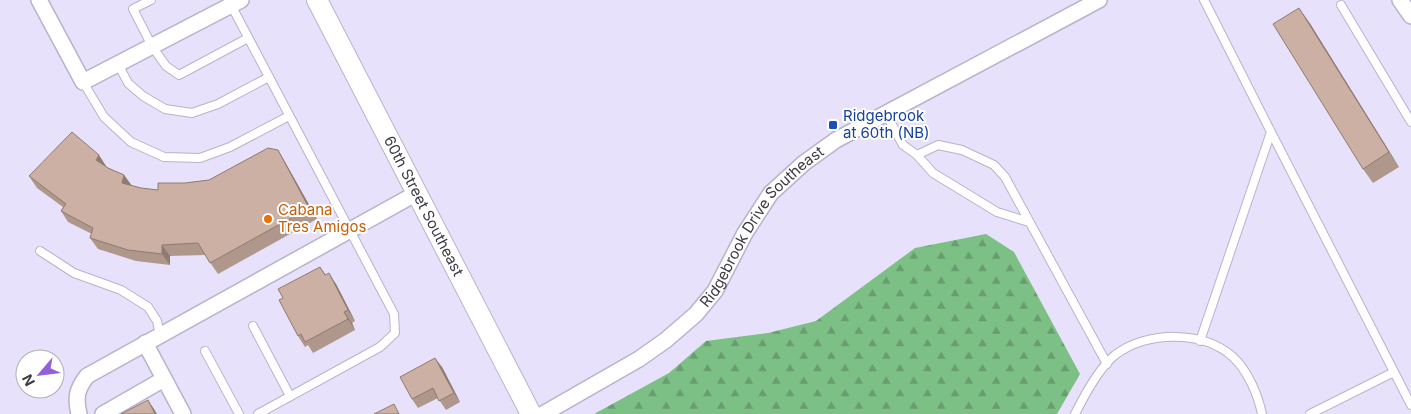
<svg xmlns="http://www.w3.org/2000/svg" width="1411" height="414" viewBox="0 0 1411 414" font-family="Inter,sans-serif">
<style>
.forest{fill:url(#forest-firs)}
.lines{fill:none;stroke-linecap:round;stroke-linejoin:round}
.service-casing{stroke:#b9b2cb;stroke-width:10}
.minor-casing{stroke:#b9b2cb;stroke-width:18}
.secondary-casing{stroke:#b9b2cb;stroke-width:22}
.service{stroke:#fff;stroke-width:8}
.minor{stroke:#fff;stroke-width:15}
.secondary{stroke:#fff;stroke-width:20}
.wall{fill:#af978c}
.shaded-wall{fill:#8e7b72}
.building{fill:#cbb0a3;stroke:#8e7b72}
.transit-dot{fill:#1a4fb4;stroke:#fff;stroke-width:2}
.food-dot{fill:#e8710a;stroke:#fff;stroke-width:2}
.labels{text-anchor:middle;stroke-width:4;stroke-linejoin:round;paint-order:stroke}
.transit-label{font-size:15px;fill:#164399;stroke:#fff;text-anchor:start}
.street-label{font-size:15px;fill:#3e3b45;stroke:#fff}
.food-label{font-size:15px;fill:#c56008;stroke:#fff;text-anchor:start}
</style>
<defs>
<pattern id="forest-firs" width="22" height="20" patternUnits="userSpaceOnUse" patternTransform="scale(1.25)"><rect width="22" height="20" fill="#7dc085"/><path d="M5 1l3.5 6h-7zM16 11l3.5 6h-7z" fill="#689d6f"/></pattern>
</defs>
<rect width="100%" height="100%" fill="#e8e1fb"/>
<polygon class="forest" points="986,234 1014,252 1080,374 1057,414 594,414 669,373 706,341 768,333 816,321 915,248"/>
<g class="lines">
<defs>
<g id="service">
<polyline points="151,0 133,9 152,46 166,66 179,75 248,38"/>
<polyline points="230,3 394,314 395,333 380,347 258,414"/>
<polyline points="1341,5 1411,122"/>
<polyline points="118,64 128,83 143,96 165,109 192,113 218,104 269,77"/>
<polyline points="83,82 104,117 131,142 164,157 200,158 230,147 289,116"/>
<polyline points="885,112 903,145 917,155 933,173 997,212 1029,222"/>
<polyline points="1271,132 1411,405"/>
<polyline points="917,155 938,145 962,150 994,165 1005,177 1107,364"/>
<polyline points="40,251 74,273 121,290 148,307 157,321 160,335"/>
<polyline points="253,326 290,396"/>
<polyline points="1200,341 1271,132 1204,0"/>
<polyline points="205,351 239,414"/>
<path d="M1075,414C1084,396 1100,367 1115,355C1147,331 1203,330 1233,357C1248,371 1258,395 1262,414"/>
<polyline points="1310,414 1394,372"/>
</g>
<g id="minor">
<polyline points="39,0 83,82 241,0"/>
<polyline points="1400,0 1411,16"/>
<polyline points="145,343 183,414"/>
<path d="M79,414C75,397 77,389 87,376L417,193"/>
<polyline points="103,414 164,379"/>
<path id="s1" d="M543,414L639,359L666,340L696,314L715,291L745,233L771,193L804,163L836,140L1099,0"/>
</g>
<g id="secondary">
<path id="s2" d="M317,0L531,414"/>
</g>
</defs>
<use href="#service" class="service-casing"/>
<use href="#minor" class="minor-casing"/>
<use href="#secondary" class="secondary-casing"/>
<use href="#service" class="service"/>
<use href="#minor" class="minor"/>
<use href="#secondary" class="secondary"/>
</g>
<g class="wall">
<polygon points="1309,22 1399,167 1373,183 1363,169"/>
<polygon points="278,150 285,162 317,219 218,274 205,255 170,256 170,265 136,261 98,249 90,238 92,234 68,222 61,211 63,207 37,188 29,176 106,166 106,167 108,168 124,175 132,186 141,188 158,190 185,183 209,180"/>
<polygon points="320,267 326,275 336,284 355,321 352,323 355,330 313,353 308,345 305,347 298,336"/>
<polygon points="442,367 460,402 446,410 438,398 418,408 412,399"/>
</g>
<g class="shaded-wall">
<polygon points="1299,8 1309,22 1399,167 1389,152"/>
<polygon points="278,150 285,162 317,219 309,208"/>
<polygon points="99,155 106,166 104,171 96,160"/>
<polygon points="124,175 132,186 122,183"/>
<polygon points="162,245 170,256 170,265 162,254"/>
<polygon points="329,273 336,284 355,321 348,310"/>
<polygon points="344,312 352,323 355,330 348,319"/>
<polygon points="435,358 442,367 460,402 454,393"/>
<polygon points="148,400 154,409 157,414 155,414"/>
</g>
<g class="building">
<polygon points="1299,8 1389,152 1363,169 1273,24"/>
<polygon points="72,132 99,155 96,160 108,168 124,175 122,183 141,188 158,190 158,183 185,183 209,180 268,148 278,150 309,208 210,263 198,243 162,245 162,254 128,250 90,238 93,228 61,211 66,204 29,176"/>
<polygon points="320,267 325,275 329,273 348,310 344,312 348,319 305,342 301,334 298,336 279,300 283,298 278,289"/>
<polygon points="435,358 454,393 439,401 433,388 412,399 400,377"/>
<polygon points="148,400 155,414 121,414"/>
<polygon points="394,404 399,414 374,414"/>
</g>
<rect class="transit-dot" x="828" y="120" width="10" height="10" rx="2.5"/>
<circle class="food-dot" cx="268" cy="219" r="5"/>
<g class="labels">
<g class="transit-label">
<text x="843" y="121">Ridgebrook<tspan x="843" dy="17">at 60th (NB)</tspan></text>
</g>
<g class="street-label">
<text dy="5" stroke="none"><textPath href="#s2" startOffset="232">60th Street Southeast</textPath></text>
<text dy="5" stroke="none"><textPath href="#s1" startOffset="294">Ridgebrook Drive Southeast</textPath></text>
</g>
<g class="food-label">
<text x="278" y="215">Cabana<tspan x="278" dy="17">Tres Amigos</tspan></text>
</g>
</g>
<g transform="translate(40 374) rotate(242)"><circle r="24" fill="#ffffff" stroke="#b2b1b5"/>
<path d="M0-4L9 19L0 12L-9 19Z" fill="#945ed7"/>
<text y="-8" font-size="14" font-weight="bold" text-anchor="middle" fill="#3e3b45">N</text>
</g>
</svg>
